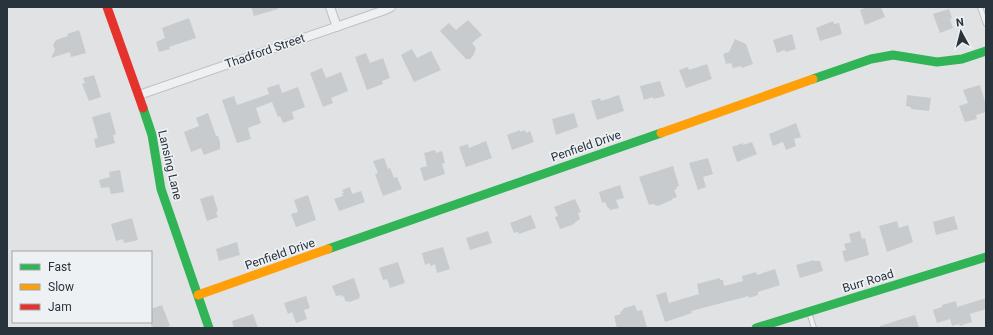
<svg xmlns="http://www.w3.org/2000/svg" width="993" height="335" viewBox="0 0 993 335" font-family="Roboto,sans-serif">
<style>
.building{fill:#c8cbcd}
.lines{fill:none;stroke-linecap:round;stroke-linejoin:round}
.lane-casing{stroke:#bec0c2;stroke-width:6}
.street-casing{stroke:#bec0c2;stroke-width:10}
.lane{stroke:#eff0f2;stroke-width:4}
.street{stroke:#eff0f2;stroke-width:8}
.fast{stroke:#30b455;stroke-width:9}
.slow{stroke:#ff9f0a;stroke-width:9}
.jam{stroke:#e5322d;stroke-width:9}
.labels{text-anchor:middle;stroke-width:3.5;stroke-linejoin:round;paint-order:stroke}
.street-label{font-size:12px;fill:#29333c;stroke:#eef1f4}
</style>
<rect width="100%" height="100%" fill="#e0e2e4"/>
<g class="building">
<polygon points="251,7 277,7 278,9 254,16"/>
<polygon points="867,7 881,7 885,17 865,25 860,10"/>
<polygon points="949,9 952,18 950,19 953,28 940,33 933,14"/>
<polygon points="189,18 196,38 169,47 170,49 159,52 156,42 165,38 162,28"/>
<polygon points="468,20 482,35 472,43 476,48 473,56 470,59 466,59 440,31 449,23 456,30"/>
<polygon points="833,21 834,24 839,23 842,34 820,41 816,28"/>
<polygon points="79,30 86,53 71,57 70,52 51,58 55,50 53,45 56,40 68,36 67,34"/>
<polygon points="792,34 796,49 786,52 784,50 777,53 773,40"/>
<polygon points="735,39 746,44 753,64 742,68 741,66 733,68 731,63 726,64 723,54 729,52"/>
<polygon points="412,49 417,58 431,51 441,70 414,82 401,55"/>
<polygon points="366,53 370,63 383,58 390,78 382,81 383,84 367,90 355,57"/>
<polygon points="707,64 712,79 686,88 679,70 688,67 689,70"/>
<polygon points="322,68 326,78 341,72 348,91 331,98 333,103 323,107 310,73"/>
<polygon points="94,75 101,97 89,101 82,84 85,83 83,78"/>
<polygon points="660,81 665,96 653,99 653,97 644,100 640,86"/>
<polygon points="279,84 282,93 298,87 305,107 292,112 294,119 283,123 280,116 278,117 272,102 256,108 261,123 248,128 251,139 237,143 222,100 234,96 237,105 269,94 267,88"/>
<polygon points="980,85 986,105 986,112 976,115 977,119 965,122 959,106 968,103 963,90"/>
<polygon points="619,95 624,111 597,120 591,101 600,98 601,101"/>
<polygon points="907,95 931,98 929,111 911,109 911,107 906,106"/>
<polygon points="110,112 116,134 113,135 115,143 96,148 94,139 98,138 92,117"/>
<polygon points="208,113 216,136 218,136 220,142 220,149 204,155 201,148 191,152 184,132 199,126 196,118"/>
<polygon points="574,113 578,127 556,135 552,119"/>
<polygon points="796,123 801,137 794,139 796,146 786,150 783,142 773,146 769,134"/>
<polygon points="520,130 520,132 525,130 526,133 530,131 534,142 512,150 507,135"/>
<polygon points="486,141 492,158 466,167 459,147 468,144 469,148"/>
<polygon points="752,142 757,154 737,162 732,147 743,143 743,145"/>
<polygon points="435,150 436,153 442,151 445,163 442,164 445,174 424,181 420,168 427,166 424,153"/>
<polygon points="384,158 388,169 390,168 394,178 397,177 402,189 383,196 375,174 378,173 373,161"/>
<polygon points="708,158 713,174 703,177 706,187 698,190 689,163"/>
<polygon points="673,166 679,186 676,187 677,189 674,190 677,197 672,199 672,200 658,206 652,204 649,205 639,177"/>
<polygon points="120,170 124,192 111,194 109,187 101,188 99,180 110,177 109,172"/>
<polygon points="620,185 624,198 616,200 619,208 610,210 609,208 608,208 605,202 602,203 599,192"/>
<polygon points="350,187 352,194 361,191 365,202 339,211 334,199 343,196 342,193 344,193 342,190"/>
<polygon points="213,195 218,211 216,212 218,217 207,221 200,199"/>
<polygon points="308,195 316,220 296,227 291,214 298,212 294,200"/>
<polygon points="575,199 581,212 578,213 580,219 572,225 560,229 555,217 558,216 554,207"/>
<polygon points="531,215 536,228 519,234 518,232 514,233 510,223"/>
<polygon points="954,216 958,229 936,235 933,222"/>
<polygon points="132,218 138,240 124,243 123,239 116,241 111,224"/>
<polygon points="897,221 899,228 908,225 913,242 887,252 879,226"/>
<polygon points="488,231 492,243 470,250 466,238"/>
<polygon points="860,231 862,239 865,238 869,255 845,262 842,251 846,250 844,244 851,242 849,234"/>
<polygon points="237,242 240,255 219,261 216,249"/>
<polygon points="443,247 450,269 437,273 435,264 431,266 429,263 425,265 422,253"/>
<polygon points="814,260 814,261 820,261 823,271 800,278 796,265"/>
<polygon points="398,262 405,283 390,288 387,279 383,280 379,268"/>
<polygon points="775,269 780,285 758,292 758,295 749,298 748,296 745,297 691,311 692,313 665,322 656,295 666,292 669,303 699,294 697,284 720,278 720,280 723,280 724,286 743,281 742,276 756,272 757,275"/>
<polygon points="354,278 360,296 359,296 360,298 350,302 345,301 344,296 342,297 341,295 336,296 332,286"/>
<polygon points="306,296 310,308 304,310 307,319 296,323 292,312 288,314 284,303"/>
<polygon points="986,298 986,309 970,314 972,322 960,326 959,324 952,326 950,319 937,323 933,310 942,307 942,305 956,301 957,307"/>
<polygon points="162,305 170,326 162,328 152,328 151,324 151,309"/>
<polygon points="635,305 637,311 642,310 647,328 617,328 614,316 621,314 620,312 622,311 624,308"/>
<polygon points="253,314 258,328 234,328 232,321"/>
<polygon points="915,315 919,328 880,328 880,326"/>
</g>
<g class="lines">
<defs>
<g id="lane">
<polyline points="980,7 986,24"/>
<polyline points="809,312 814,328"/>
</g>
<g id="street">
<polyline points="330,7 337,27"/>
<polyline points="139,95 385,10 391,7"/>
</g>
</defs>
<use href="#lane" class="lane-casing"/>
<use href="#street" class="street-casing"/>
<use href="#lane" class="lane"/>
<use href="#street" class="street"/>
<g class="fast">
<polyline points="813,79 871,59 893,55 937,62 962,59 986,51"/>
<polyline points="143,108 152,135 161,189 209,328"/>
<polyline points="328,249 661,133"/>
<polyline points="756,328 986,257"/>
</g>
<g class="slow">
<polyline points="661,133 813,79"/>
<polyline points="198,295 328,249"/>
</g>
<polyline class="jam" points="107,7 143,108"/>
</g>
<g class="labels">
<g class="street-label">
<text transform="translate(265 51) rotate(-19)" y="4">Thadford Street</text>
<text transform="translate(586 146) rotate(-19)" y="4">Penfield Drive</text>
<text transform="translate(170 165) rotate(77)" y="4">Lansing Lane</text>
<text transform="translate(280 254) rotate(-19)" y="4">Penfield Drive</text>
<text transform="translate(868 281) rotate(-17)" y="4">Burr Road</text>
</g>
</g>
<rect width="993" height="335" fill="none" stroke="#29333c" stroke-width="16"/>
<rect x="12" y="251" width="140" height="72" fill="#eef1f4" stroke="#9fa5aa"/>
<rect x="20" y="264" width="20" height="6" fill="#30b455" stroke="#9fa5aa"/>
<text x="48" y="271" font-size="12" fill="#29333c">Fast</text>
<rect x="20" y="284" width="20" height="6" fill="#ff9f0a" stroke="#9fa5aa"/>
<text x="48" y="291" font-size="12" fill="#29333c">Slow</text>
<rect x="20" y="304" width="20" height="6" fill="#e5322d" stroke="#9fa5aa"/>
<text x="48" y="311" font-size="12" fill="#29333c">Jam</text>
<g transform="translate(961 32) rotate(353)" stroke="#eef1f4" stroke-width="3" paint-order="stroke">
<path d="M0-3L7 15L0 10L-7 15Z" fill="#29333c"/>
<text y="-6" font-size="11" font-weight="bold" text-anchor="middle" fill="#29333c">N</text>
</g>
</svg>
